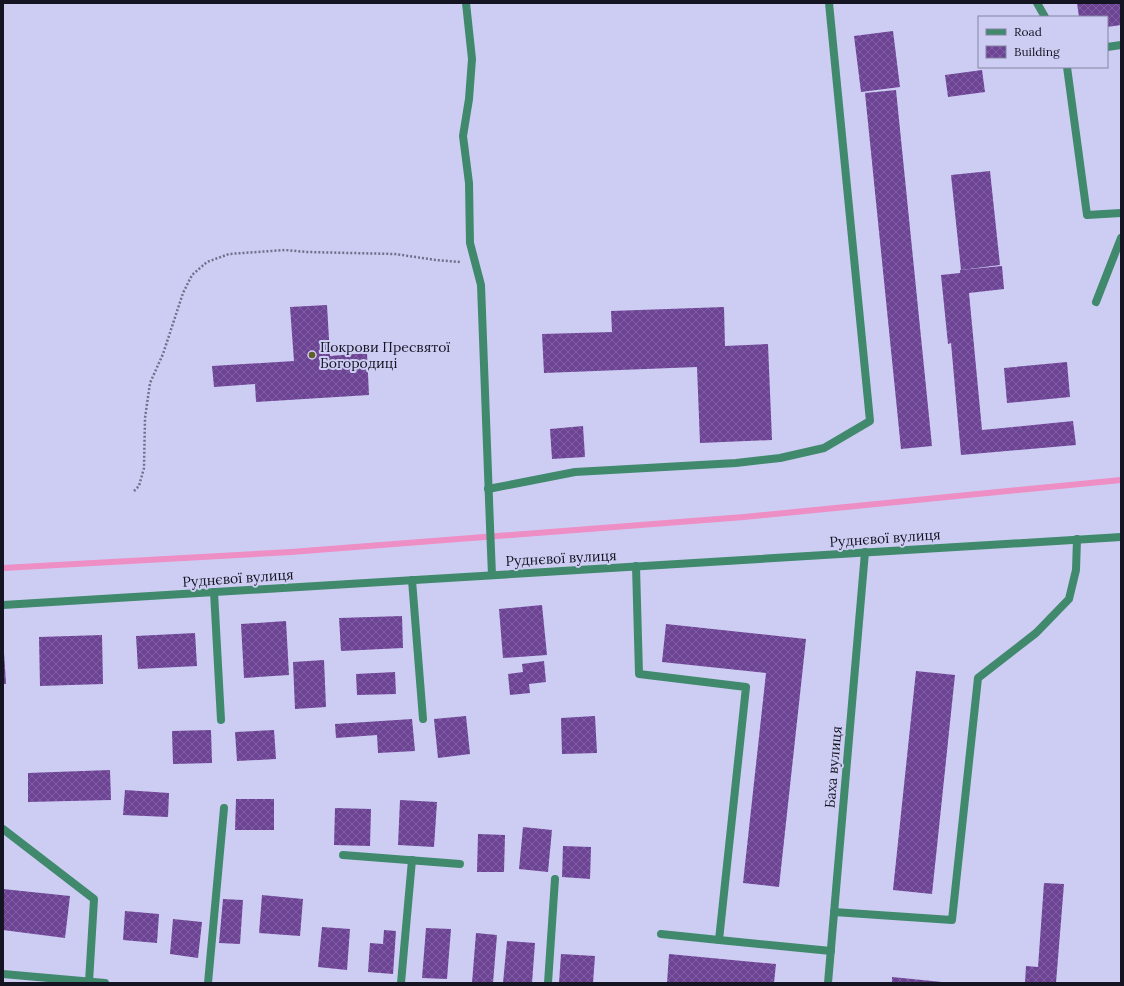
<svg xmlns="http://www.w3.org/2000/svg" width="1124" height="986" viewBox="0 0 1124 986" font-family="Lora,serif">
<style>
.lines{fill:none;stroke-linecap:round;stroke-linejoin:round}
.stream{stroke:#ed8ec4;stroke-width:6}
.building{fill:url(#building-cross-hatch)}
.path{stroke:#70708a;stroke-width:2.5;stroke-dasharray:2 2;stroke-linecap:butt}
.service{stroke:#40896c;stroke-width:8}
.minor{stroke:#40896c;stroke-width:8}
.poi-dot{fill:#615e2a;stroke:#cdcdf4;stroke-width:1.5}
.labels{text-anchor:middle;stroke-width:4;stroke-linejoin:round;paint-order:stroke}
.poi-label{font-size:14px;fill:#151422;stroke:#cdcdf4;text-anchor:start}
.street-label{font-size:14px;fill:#151422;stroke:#cdcdf4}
</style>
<defs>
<pattern id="building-cross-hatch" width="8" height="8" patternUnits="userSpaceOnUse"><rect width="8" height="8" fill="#6d4395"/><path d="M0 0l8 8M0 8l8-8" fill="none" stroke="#80609f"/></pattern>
</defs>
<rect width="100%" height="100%" fill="#cdcdf4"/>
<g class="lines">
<polyline class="stream" points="3,568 291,552 744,517 1121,480"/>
</g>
<g class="building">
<polygon points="1077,3 1121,3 1121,25 1107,27 1107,17 1079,17"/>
<polygon points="893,31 900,87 861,92 854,36"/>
<polygon points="982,70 985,92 948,97 945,75"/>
<polygon points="896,90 932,446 901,449 865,93"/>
<polygon points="990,171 1000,265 961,270 951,175"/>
<polygon points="1002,266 1004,289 969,293 982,430 1073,421 1076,445 961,455 951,343 948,344 941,275 960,273 960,270"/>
<polygon points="327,305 330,356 367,353 369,395 256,402 255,384 214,387 212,366 294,361 290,307"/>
<polygon points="724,307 725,346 768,344 772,440 700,443 697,367 544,373 542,334 612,332 611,311"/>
<polygon points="1067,362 1070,397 1007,403 1004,368"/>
<polygon points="583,426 585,457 552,459 550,429"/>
<polygon points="542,605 547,655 503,658 499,609"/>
<polygon points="402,616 403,648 341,651 339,618"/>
<polygon points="286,621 289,675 244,678 241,624"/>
<polygon points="666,624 806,639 779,887 743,883 766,673 662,662"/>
<polygon points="195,633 197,666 138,669 136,636"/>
<polygon points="102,635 103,684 40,686 39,637"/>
<polygon points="3,637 6,684 3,684"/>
<polygon points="324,660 326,707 295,709 293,662"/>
<polygon points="544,661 546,682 529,684 530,693 510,695 508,674 523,672 522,664"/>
<polygon points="916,671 955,675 932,894 893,890"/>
<polygon points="395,672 396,694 357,695 356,674"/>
<polygon points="466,716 470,754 438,758 434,719"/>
<polygon points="595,716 597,753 562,754 561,718"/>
<polygon points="412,719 415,751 378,753 377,735 336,738 335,724"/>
<polygon points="211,730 212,763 173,764 172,731"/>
<polygon points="274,730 276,759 237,761 235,732"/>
<polygon points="110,770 111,800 28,802 28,773"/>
<polygon points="125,790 169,793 168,817 123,815"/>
<polygon points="236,799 274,799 274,830 235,830"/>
<polygon points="400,800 437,802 434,847 398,845"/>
<polygon points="335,808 371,809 370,846 334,845"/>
<polygon points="523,827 552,830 548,872 519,869"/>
<polygon points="478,834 505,835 504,872 477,872"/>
<polygon points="563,846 591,847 590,879 562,877"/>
<polygon points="1044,883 1064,884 1056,983 1025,983 1026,966 1038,967"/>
<polygon points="3,889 70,896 65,938 3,930"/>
<polygon points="262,895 303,899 300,936 259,933"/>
<polygon points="223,899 243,900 240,944 219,943"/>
<polygon points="125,911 159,914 157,943 123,940"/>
<polygon points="173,919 202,922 198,958 170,954"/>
<polygon points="322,927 350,929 347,970 318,967"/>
<polygon points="426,928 451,929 447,979 422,978"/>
<polygon points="384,930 396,931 393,974 368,972 370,943 383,944"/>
<polygon points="476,933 497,935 493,983 472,983"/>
<polygon points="507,941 535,943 532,983 503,983"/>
<polygon points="561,954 595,956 593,983 559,983"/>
<polygon points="669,954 776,964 774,983 667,983"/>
<polygon points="892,977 942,982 942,983 892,983"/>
</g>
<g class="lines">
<polyline class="path" points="134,491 139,486 144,468 145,418 150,383 163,354 183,293 192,275 207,262 229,254 285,250 307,252 395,254 436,260 460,262"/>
<g class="service">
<polyline points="1037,3 1045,17"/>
<polyline points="1107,47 1121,45"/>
<polyline points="1067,67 1087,215 1121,213"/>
<polyline points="1096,302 1121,238"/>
<polyline points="490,526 492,575"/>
<polyline points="636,566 639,674 746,687 719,940 831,951"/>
<polyline points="412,580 423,719"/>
<polyline points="214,592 221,720"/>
<polyline points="3,829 94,899 89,982"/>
<polyline points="343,855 460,864"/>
<polyline points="834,912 952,920 978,678 1036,633 1069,599 1076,570 1077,539"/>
<polyline points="661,934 719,940"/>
<polyline points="208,983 224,808"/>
<polyline points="401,983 412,860"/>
<polyline points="548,983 555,879"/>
</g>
<g class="minor">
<polyline points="466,3 472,59 469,99 463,136 469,183 470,243 481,285 490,526"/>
<polyline points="488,489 575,472 736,463 780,458 824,448 870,421 829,3"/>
<polyline points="3,605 1121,537"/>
<polyline points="3,974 105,983"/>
<polyline points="828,983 865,552"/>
</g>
</g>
<circle class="poi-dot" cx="312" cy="355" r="4"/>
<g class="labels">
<g class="poi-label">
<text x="320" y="352">Покрови Пресвятої<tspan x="320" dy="16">Богородиці</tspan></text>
</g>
<g class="street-label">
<text transform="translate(885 538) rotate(-4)" y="5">Руднєвої вулиця</text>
<text transform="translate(561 558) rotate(-3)" y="5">Руднєвої вулиця</text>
<text transform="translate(238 578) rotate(-4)" y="5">Руднєвої вулиця</text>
<text transform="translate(833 767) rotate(-85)" y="5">Баха вулиця</text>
</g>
</g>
<rect width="1124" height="986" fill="none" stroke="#151422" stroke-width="8"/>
<rect x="978" y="16" width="130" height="52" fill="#cdcdf4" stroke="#8383a0"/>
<rect x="986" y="29" width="20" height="6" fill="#40896c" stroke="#8383a0"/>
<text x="1014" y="36" font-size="12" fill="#151422">Road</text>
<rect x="986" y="46" width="20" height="12" fill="url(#building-cross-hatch)" stroke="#8383a0"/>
<text x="1014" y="56" font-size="12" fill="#151422">Building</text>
</svg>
